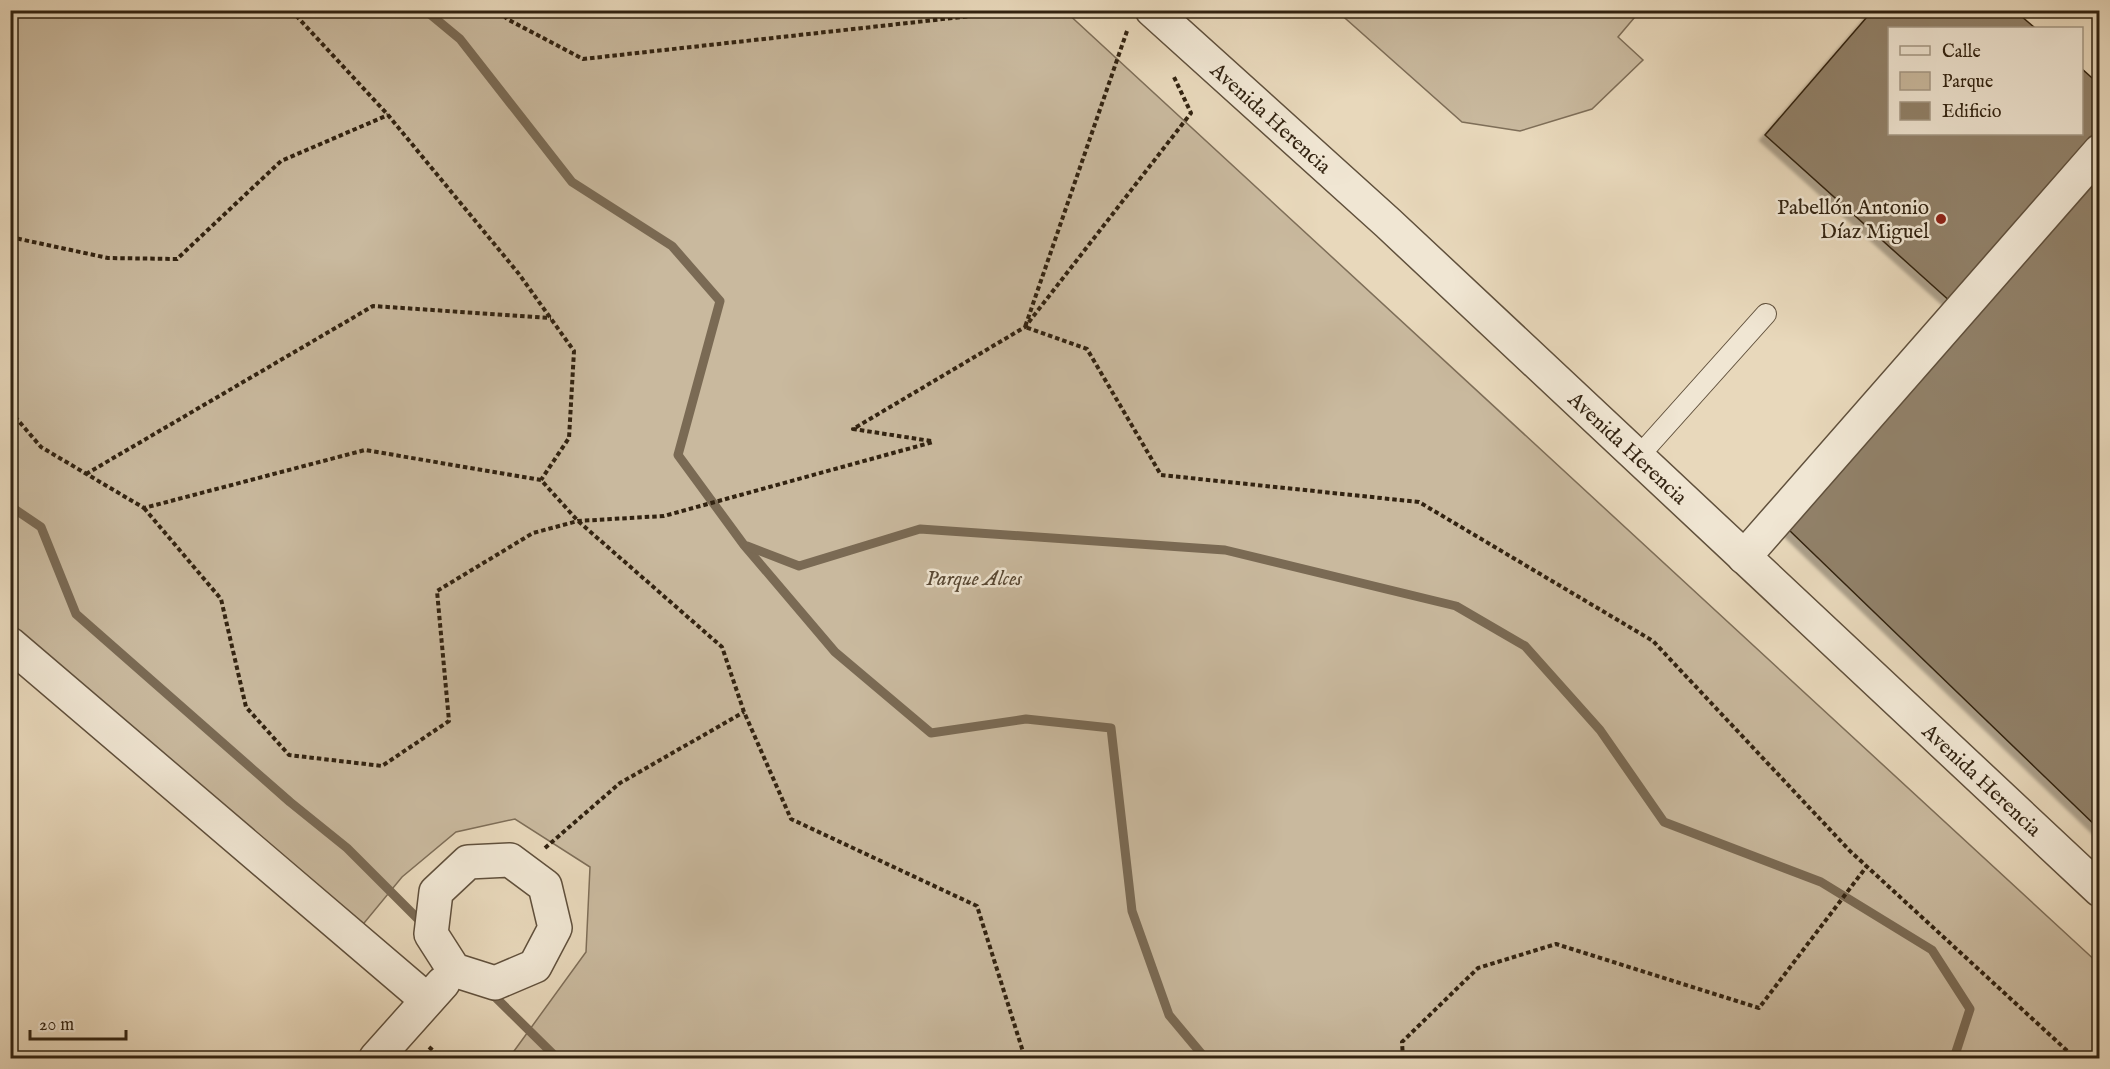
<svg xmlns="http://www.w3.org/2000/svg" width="2110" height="1069" viewBox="0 0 2110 1069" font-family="'IM FELL English',serif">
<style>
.green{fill:#c9b99e;stroke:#7e6e58;stroke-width:1.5}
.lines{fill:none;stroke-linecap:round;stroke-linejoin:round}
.stream{stroke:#7a6a54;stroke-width:9}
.building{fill:#918169;stroke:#322311;stroke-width:1.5;filter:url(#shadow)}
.lane-casing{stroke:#60503c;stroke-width:22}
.street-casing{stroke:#60503c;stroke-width:36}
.path{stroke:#322311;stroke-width:4;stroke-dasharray:4.5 3;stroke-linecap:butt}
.lane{stroke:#f0e6d3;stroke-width:20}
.street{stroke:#f0e6d3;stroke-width:33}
.poi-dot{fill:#8f2418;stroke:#f0e6d3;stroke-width:2}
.labels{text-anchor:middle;stroke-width:5;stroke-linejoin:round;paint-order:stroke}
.street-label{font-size:21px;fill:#322311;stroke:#f0e6d3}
.poi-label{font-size:21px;fill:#322311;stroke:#f0e6d3;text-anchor:end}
.park-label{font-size:21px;font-style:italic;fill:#584834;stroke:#f0e6d3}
</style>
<defs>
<filter id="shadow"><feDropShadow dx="-5.5" dy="5.5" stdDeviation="1.5" flood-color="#0004"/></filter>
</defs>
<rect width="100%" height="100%" fill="#e8d8bb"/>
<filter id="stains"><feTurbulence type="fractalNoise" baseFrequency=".00333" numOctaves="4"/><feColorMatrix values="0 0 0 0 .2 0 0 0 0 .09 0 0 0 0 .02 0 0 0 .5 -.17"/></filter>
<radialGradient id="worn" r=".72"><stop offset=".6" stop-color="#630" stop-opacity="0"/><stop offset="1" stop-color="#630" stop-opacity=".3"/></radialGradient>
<g class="green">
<polygon points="11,11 1065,11 2099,964 2099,1058 509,1058 586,952 590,867 515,819 456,832 402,877 360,928 11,626"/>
<polygon points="1337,11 1640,11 1618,37 1643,60 1592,109 1520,131 1462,122"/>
</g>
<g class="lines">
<g class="stream">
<polyline points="425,10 460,39 572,182 672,246 720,301 678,455 744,545 835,652 931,733 1026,719 1111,728 1132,911 1169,1015 1205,1058"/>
<polyline points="10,506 41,527 76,614 290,802 347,848 424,925"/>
<polyline points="747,546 799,566 920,529 1225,550 1456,606 1525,646 1600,730 1664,822 1821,882 1932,950 1970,1009 1954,1058"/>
<polyline points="488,990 557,1058"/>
</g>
</g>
<g class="building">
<polygon points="1873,10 2014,10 2035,28 1890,28 1890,134 2082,134 2082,69 2100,85 2100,132 1952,303 1765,135"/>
<polygon points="2100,169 2100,830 1789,530"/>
</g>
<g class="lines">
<defs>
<polyline id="lane" points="1638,457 1766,314"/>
<g id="street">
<polyline points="1152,10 1388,223 2100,890"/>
<polyline points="1744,557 2100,151"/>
<polyline points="10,644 427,1000"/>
<polygon points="510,860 545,886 555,928 535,966 495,983 454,970 431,934 436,892 468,862"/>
<polyline points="376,1058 443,983"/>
</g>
</defs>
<use href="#lane" class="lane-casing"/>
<use href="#street" class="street-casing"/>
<g class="path">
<polyline points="291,10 388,115 519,274 574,351 569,438 541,480"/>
<polyline points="499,10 507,19 583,59 1025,10"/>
<polyline points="1127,31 1025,327 1087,349 1161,475 1419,502 1653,641 1850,851 2075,1058"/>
<polyline points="10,237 108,258 177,259 281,161 388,115"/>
<polyline points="10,411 41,447 144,508 365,450 541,480 578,521 722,647 744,712 791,819 977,906 1025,1058"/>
<polyline points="931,441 853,429 1025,327 1191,113 1174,77"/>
<polyline points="86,474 373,306 551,318"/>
<polyline points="144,508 221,599 246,707 289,755 382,766 449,721 437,591 533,533 578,521 664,516 933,442"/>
<polyline points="545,848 620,783 744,712"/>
<polyline points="429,1047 441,1058"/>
<polyline points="1403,1058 1402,1042 1478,968 1556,944 1759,1008 1867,866"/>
</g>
<use href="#lane" class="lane"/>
<use href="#street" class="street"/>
</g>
<circle class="poi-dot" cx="1941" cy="219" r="6"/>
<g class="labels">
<g class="street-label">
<text transform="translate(1271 118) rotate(42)" y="7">Avenida Herencia</text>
<text transform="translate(1628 448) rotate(43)" y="7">Avenida Herencia</text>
<text transform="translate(1982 780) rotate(43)" y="7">Avenida Herencia</text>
</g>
<g class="poi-label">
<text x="1929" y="214">Pabellón Antonio<tspan x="1929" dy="24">Díaz Miguel</tspan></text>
</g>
<g class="park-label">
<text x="974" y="585">Parque Alces</text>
</g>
</g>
<rect width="2110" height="1069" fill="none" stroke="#e8d8bb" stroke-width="36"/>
<rect x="12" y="12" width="2086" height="1045" fill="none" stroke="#322311" stroke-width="3"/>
<rect x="18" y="18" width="2074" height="1033" fill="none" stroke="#322311" stroke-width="1.5"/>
<rect x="1888" y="27" width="195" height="108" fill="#f0e6d3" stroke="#a49885" stroke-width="1.5"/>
<rect x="1900" y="46" width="30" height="9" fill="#f0e6d3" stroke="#a49885" stroke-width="1.5"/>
<text x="1942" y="57" font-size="18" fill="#322311">Calle</text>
<rect x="1900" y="72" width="30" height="18" fill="#c9b99e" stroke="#a49885" stroke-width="1.5"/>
<text x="1942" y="87" font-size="18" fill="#322311">Parque</text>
<rect x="1900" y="102" width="30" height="18" fill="#918169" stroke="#a49885" stroke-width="1.5"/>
<text x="1942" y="117" font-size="18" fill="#322311">Edificio</text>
<path d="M30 1030v9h96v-9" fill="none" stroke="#322311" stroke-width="3"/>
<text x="39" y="1030" font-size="18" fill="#322311" stroke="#f0e6d3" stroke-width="4.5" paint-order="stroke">20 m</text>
<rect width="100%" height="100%" filter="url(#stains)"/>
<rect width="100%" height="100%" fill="url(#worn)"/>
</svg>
